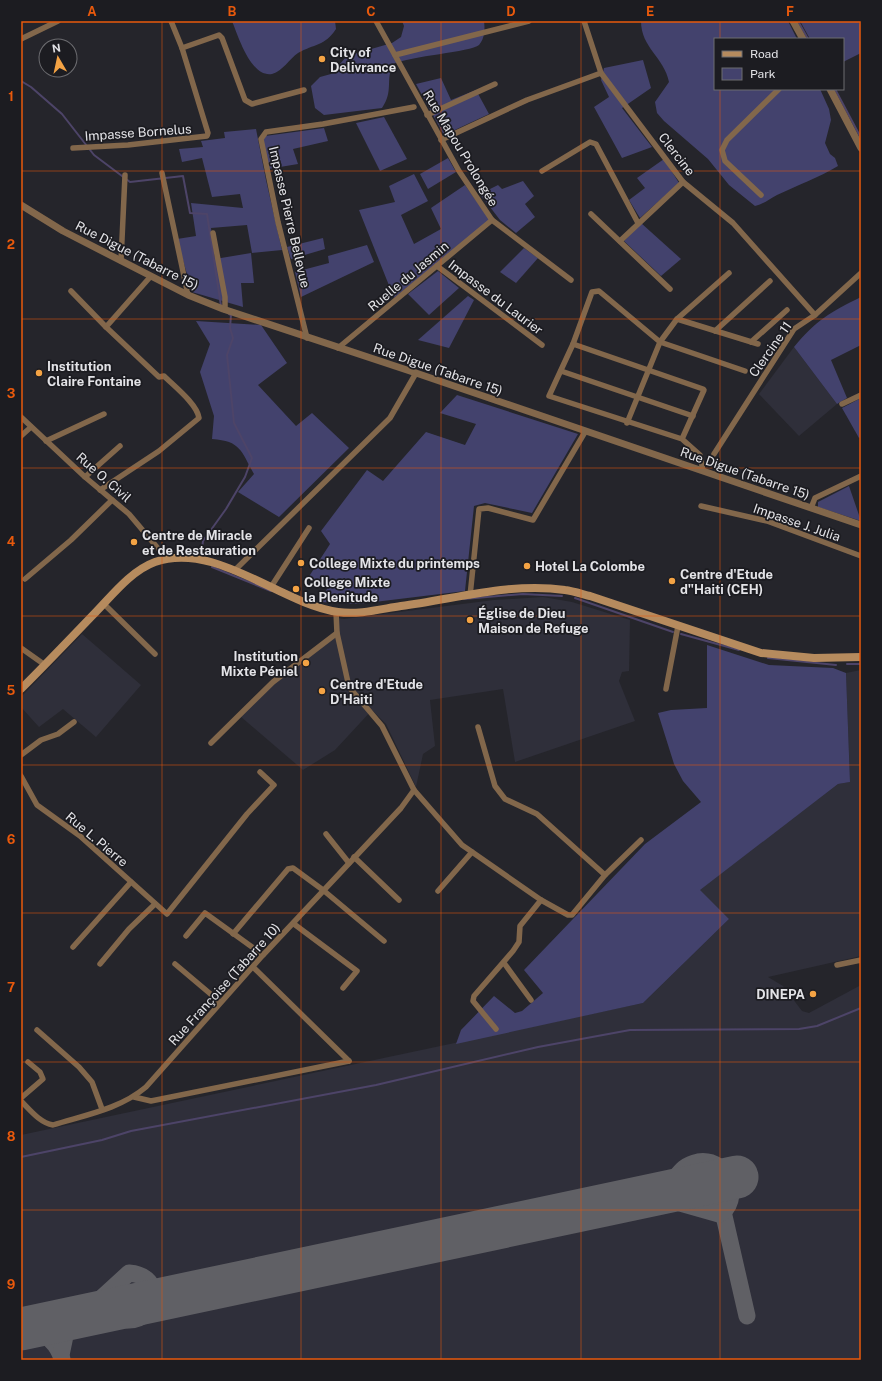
<svg xmlns="http://www.w3.org/2000/svg" width="882" height="1381" viewBox="0 0 882 1381" font-family="'Public Sans',sans-serif">
<style>
.built{fill:#2f2f3a}
.green{fill:#43426d}
.lines{fill:none;stroke-linecap:round;stroke-linejoin:round}
.stream{stroke:#4d4468;stroke-width:2}
.taxiway{stroke:#606065;stroke-width:17}
.runway{stroke:#606065;stroke-width:43}
.minor{stroke:#82674b;stroke-width:5.5}
.tertiary{stroke:#82674b;stroke-width:7}
.secondary{stroke:#b68b5e;stroke-width:8}
.grid{fill:none;stroke:#e8590c;stroke-width:1;stroke-opacity:0.55}
.poi-dot{fill:#f4a344;stroke:#1c1c21;stroke-width:1.5}
.labels{text-anchor:middle;stroke-width:3.5;stroke-linejoin:round;paint-order:stroke}
.poi-label{font-size:13px;font-weight:bold;fill:#e3e3e7;stroke:#1c1c21;text-anchor:start}
.street-label{font-size:13px;fill:#e3e3e7;stroke:#1c1c21}
.neatline{fill:none;stroke:#e8590c;stroke-width:1.5}
.grid-label{font-size:13px;text-anchor:middle;font-weight:bold;fill:#e8590c}
</style>
<rect width="100%" height="100%" fill="#25252b"/>
<g class="built">
<polygon points="794,347 837,404 799,436 759,394"/>
<polygon points="543,597 572,602 630,620 629,671 622,672 619,681 635,721 515,762 503,689 430,700 435,746 423,754 416,787 386,724 372,710 335,750 303,770 240,716 264,690 339,634 337,618 344,619 494,600"/>
<polygon points="82,634 141,685 96,737 63,709 39,727 21,707 21,697"/>
<polygon points="861,670 861,956 768,977 783,986 802,1011 809,1013 861,985 861,1360 21,1360 21,1135 643,1003 729,919 699,890 838,784 850,782 846,673"/>
</g>
<g class="green">
<path d="M232,21H335L336,29C325,46 314,44 298,53C289,59 283,71 272,74C251,78 238,36 232,21Z"/>
<path d="M402,21H484C485,29 485,38 479,45C471,52 410,56 393,64C385,81 394,90 382,108L324,115L315,108L311,86L320,77L331,74L347,56L392,43L401,37L404,26Z"/>
<path d="M641,21H788L797,39H715V89H820L829,109L831,120L825,143L830,154L835,158L838,166C818,178 798,185 777,195C769,199 764,204 755,206L729,185L708,159L664,121L657,113L655,102L669,82C664,57 641,48 641,21Z"/>
<polygon points="800,21 858,21 861,27 861,53 843,62 843,39 810,39"/>
<polygon points="643,60 651,88 622,108 652,147 622,158 594,107 609,97 601,80 604,68"/>
<polygon points="441,78 451,100 476,90 489,114 444,135 416,84"/>
<polygon points="384,117 407,159 380,171 356,123"/>
<polygon points="324,128 328,141 293,149 298,164 268,169 262,139 265,136"/>
<polygon points="256,129 266,180 282,250 252,253 247,225 211,228 215,259 251,253 254,283 241,283 243,307 192,292 177,239 196,236 191,203 243,208 240,194 212,197 202,158 182,162 179,149 203,147 201,141 225,138 224,132"/>
<polygon points="448,158 456,172 428,189 420,174"/>
<polygon points="664,159 679,183 640,218 629,200 645,188 637,178"/>
<polygon points="414,174 428,201 401,215 414,244 441,229 431,208 465,185 490,220 394,298 359,210 395,202 389,186"/>
<polygon points="523,181 534,196 525,204 535,217 516,233 500,220 480,194 498,185 502,189"/>
<polygon points="641,223 681,259 661,276 624,241"/>
<polygon points="323,238 325,249 291,259 287,247"/>
<polygon points="367,245 374,262 301,297 295,272 329,263 328,256"/>
<polygon points="524,248 538,258 516,283 500,272"/>
<polygon points="438,271 459,288 429,315 408,294"/>
<polygon points="468,296 474,300 449,348 418,340"/>
<path d="M861,297V345L831,360L847,398L837,404L794,347C816,320 831,312 861,297Z"/>
<path d="M196,321L261,325L287,363L258,385L296,426L312,413L349,448L279,517L238,492L254,474C241,451 241,441 212,439L214,416L200,372L210,344Z"/>
<polygon points="457,395 578,434 532,513 485,503 474,506 465,591 358,604 320,602 328,587 308,578 330,544 321,531 367,470 383,481 426,432 465,445 476,424 440,413"/>
<polygon points="861,398 861,437 859,438 842,408"/>
<polygon points="849,486 861,521 818,507 818,502"/>
<polygon points="707,645 769,665 833,668 846,673 850,782 838,784 700,890 729,919 643,1003 456,1044 461,1030 494,996 515,1013 522,1011 543,993 524,970 645,844 701,802 683,781 674,764 658,713 671,710 707,708"/>
</g>
<g class="lines">
<g class="stream">
<polyline points="798,21 808,39"/>
<polyline points="21,81 31,87 62,114 94,155 130,182 183,176 190,213 207,214 221,306"/>
<polyline points="835,89 861,138"/>
<polyline points="201,557 203,541 226,509 245,477 252,458 234,423 227,355 233,338 230,328 231,315 229,314"/>
<polyline points="212,567 271,591"/>
<polyline points="575,598 673,632"/>
<polyline points="464,599 523,594 562,596"/>
<polyline points="681,634 739,650"/>
<polyline points="768,658 836,665"/>
<polyline points="847,664 861,664"/>
<polyline points="21,1157 102,1140 131,1131 376,1085 538,1047 630,1030 799,1029 817,1026 861,1008"/>
</g>
<g class="taxiway">
<polyline points="716,1181 747,1316"/>
<path d="M652,1195L719,1214C742,1203 730,1157 698,1162C676,1166 677,1185 657,1194"/>
<path d="M32,1327C46,1335 58,1343 62,1359"/>
<path d="M61,1355L65,1336L70,1327L129,1273C167,1276 156,1321 128,1320C120,1320 112,1315 105,1311"/>
</g>
<polyline class="runway" points="21,1329 737,1177"/>
<g class="minor">
<polyline points="376,21 459,171 492,220 571,280"/>
<polyline points="584,21 601,73 683,182 733,223 815,315"/>
<polyline points="21,39 58,21"/>
<polyline points="182,48 219,35 222,38 245,100 252,104 304,90"/>
<polyline points="395,55 529,21"/>
<polyline points="427,115 495,84"/>
<polyline points="441,140 527,100 601,73"/>
<polyline points="73,148 128,145 207,136 208,133 182,48 171,21"/>
<polyline points="542,171 590,142 596,144 638,223"/>
<polyline points="162,173 188,295"/>
<polyline points="761,195 725,161 722,150 727,140 779,89"/>
<polyline points="591,214 670,289"/>
<polyline points="213,233 225,297 225,310"/>
<polyline points="620,241 683,182"/>
<polyline points="121,261 125,175"/>
<polyline points="437,266 542,345"/>
<polyline points="71,291 106,327"/>
<polyline points="677,319 758,344"/>
<polyline points="715,331 770,281"/>
<polyline points="307,338 278,222 261,139 266,132 323,124 414,107"/>
<polyline points="751,342 787,310"/>
<polyline points="573,344 592,292 599,291 660,342 745,371"/>
<polyline points="338,348 492,220"/>
<polyline points="561,371 693,416"/>
<polyline points="842,404 861,395"/>
<polyline points="21,417 85,477 129,514 167,559"/>
<polyline points="627,423 660,342 677,319 729,273"/>
<polyline points="21,436 31,427"/>
<polyline points="682,439 704,390 703,389 573,344 549,396 682,439 700,455 703,471"/>
<polyline points="46,441 104,414"/>
<polyline points="714,454 794,329 815,315 861,273"/>
<polyline points="85,477 120,446"/>
<path d="M100,490L159,451L199,418C197,404 174,386 164,376L159,377L106,327L151,276"/>
<polyline points="701,506 767,521 861,556"/>
<polyline points="811,508 815,498 861,476"/>
<polyline points="234,571 390,418 416,373"/>
<polyline points="25,579 71,540 112,500"/>
<polyline points="271,587 309,528"/>
<polyline points="470,596 479,509 488,508 533,520 585,432"/>
<polyline points="104,604 155,654"/>
<polyline points="336,612 337,633 349,687 382,726 414,790 462,845 541,900 568,915 572,915 605,875 641,840"/>
<polyline points="21,648 45,665"/>
<polyline points="666,689 678,626"/>
<polyline points="478,727 495,786 505,799 537,814 605,875"/>
<polyline points="211,743 273,682 337,633"/>
<polyline points="21,755 41,740 58,734 74,722"/>
<polyline points="21,776 37,805 80,836 167,914 247,814 274,785 260,772"/>
<polyline points="326,834 349,863"/>
<polyline points="354,857 399,900"/>
<polyline points="438,891 472,852"/>
<polyline points="294,924 357,971 343,988"/>
<polyline points="233,934 288,869 293,868 323,890 384,941"/>
<polyline points="186,936 205,913 263,955"/>
<polyline points="73,947 131,882"/>
<polyline points="504,963 531,1000"/>
<polyline points="100,964 129,929 155,904"/>
<polyline points="175,964 220,1002"/>
<polyline points="837,965 861,960"/>
<polyline points="253,967 349,1061"/>
<polyline points="496,1029 473,1001 474,996 513,951 519,942 520,926 541,900"/>
<polyline points="37,1030 79,1067 92,1082 102,1109"/>
<polyline points="134,1097 151,1101 349,1061"/>
<polyline points="21,1098 43,1079 40,1072 28,1062"/>
<path d="M21,1101C30,1110 40,1123 53,1125C85,1115 120,1109 146,1087L263,955L401,808L414,790"/>
</g>
<g class="tertiary">
<polyline points="793,21 803,39"/>
<polyline points="830,89 861,148"/>
<polyline points="21,205 63,231 188,295 223,309 416,373 861,525"/>
</g>
<path class="secondary" d="M21,689C45,665 69,640 92,616C110,598 130,571 155,562C216,541 279,603 338,612C359,615 381,609 401,606C455,599 511,582 565,590C573,591 582,594 590,596L761,653L814,658L861,657"/>
</g>
<path class="grid" d="M162,21V1360M301,21V1360M441,21V1360M581,21V1360M720,21V39M720,89V1360M21,171H861M21,319H861M21,468H861M21,616H861M21,765H861M21,913H861M21,1062H861M21,1210H861"/>
<g class="poi-dot">
<circle cx="322" cy="59" r="4"/>
<circle cx="39" cy="373" r="4"/>
<circle cx="134" cy="542" r="4"/>
<circle cx="301" cy="563" r="4"/>
<circle cx="527" cy="566" r="4"/>
<circle cx="672" cy="581" r="4"/>
<circle cx="296" cy="589" r="4"/>
<circle cx="470" cy="620" r="4"/>
<circle cx="306" cy="663" r="4"/>
<circle cx="322" cy="691" r="4"/>
<circle cx="813" cy="994" r="4"/>
</g>
<g class="labels">
<g class="poi-label">
<text x="330" y="57">City of<tspan x="330" dy="15">Delivrance</tspan></text>
<text x="47" y="371">Institution<tspan x="47" dy="15">Claire Fontaine</tspan></text>
<text x="142" y="540">Centre de Miracle<tspan x="142" dy="15">et de Restauration</tspan></text>
<text x="309" y="568">College Mixte du printemps</text>
<text x="535" y="571">Hotel La Colombe</text>
<text x="680" y="579">Centre d'Etude<tspan x="680" dy="15">d"Haiti (CEH)</tspan></text>
<text x="304" y="587">College Mixte<tspan x="304" dy="15">la Plenitude</tspan></text>
<text x="478" y="618">Église de Dieu<tspan x="478" dy="15">Maison de Refuge</tspan></text>
<text x="298" y="661" text-anchor="end">Institution<tspan x="298" dy="15">Mixte Péniel</tspan></text>
<text x="330" y="689">Centre d'Etude<tspan x="330" dy="15">D'Haiti</tspan></text>
<text x="805" y="999" text-anchor="end">DINEPA</text>
</g>
<g class="street-label">
<text transform="translate(138 132) rotate(-4)" y="5">Impasse Bornelus</text>
<text transform="translate(461 148) rotate(59)" y="5">Rue Mapou Prolongée</text>
<text transform="translate(677 154) rotate(52)" y="5">Clercine</text>
<text transform="translate(290 217) rotate(77)" y="5">Impasse Pierre Bellevue</text>
<text transform="translate(137 255) rotate(27)" y="5">Rue Digue (Tabarre 15)</text>
<text transform="translate(408 276) rotate(-40)" y="5">Ruelle du Jasmin</text>
<text transform="translate(496 297) rotate(37)" y="5">Impasse du Laurier</text>
<text transform="translate(770 349) rotate(-55)" y="5">Clercine 11</text>
<text transform="translate(438 369) rotate(19)" y="5">Rue Digue (Tabarre 15)</text>
<text transform="translate(745 473) rotate(19)" y="5">Rue Digue (Tabarre 15)</text>
<text transform="translate(104 477) rotate(41)" y="5">Rue O. Civil</text>
<text transform="translate(797 522) rotate(19)" y="5">Impasse J. Julia</text>
<text transform="translate(97 839) rotate(40)" y="5">Rue L. Pierre</text>
<text transform="translate(224 984) rotate(-48)" y="5">Rue Françoise (Tabarre 10)</text>
</g>
</g>
<rect width="882" height="1381" fill="none" stroke="#1c1c21" stroke-width="44"/>
<rect x="714" y="38" width="130" height="52" fill="#1c1c21" stroke="#6c6c70"/>
<rect x="722" y="51" width="20" height="6" fill="#b68b5e" stroke="#6c6c70"/>
<text x="750" y="58" font-size="12" fill="#e3e3e7">Road</text>
<rect x="722" y="68" width="20" height="12" fill="#43426d" stroke="#6c6c70"/>
<text x="750" y="78" font-size="12" fill="#e3e3e7">Park</text>
<g transform="translate(58 58) rotate(351)"><circle r="19" fill="#1c1c21" stroke="#6c6c70"/>
<path d="M0-3L7 15L0 10L-7 15Z" fill="#f4a344"/>
<text y="-6" font-size="11" font-weight="bold" text-anchor="middle" fill="#e3e3e7">N</text>
</g>
<rect x="22" y="22" width="838" height="1337" class="neatline"/>
<g class="grid-label">
<text x="92" y="16">A</text>
<text x="232" y="16">B</text>
<text x="371" y="16">C</text>
<text x="511" y="16">D</text>
<text x="650" y="16">E</text>
<text x="790" y="16">F</text>
<text x="11" y="101">1</text>
<text x="11" y="249">2</text>
<text x="11" y="398">3</text>
<text x="11" y="546">4</text>
<text x="11" y="695">5</text>
<text x="11" y="844">6</text>
<text x="11" y="992">7</text>
<text x="11" y="1141">8</text>
<text x="11" y="1289">9</text>
</g>
</svg>
